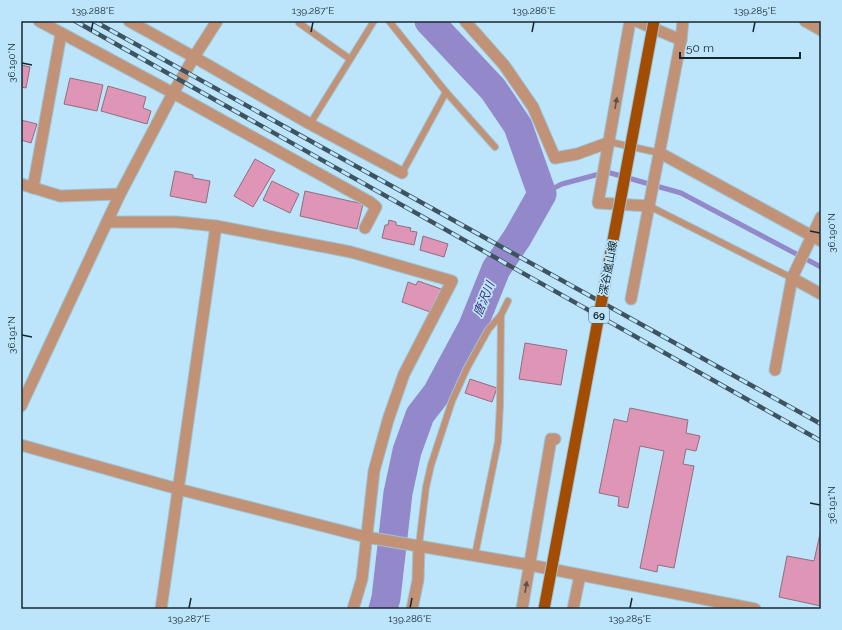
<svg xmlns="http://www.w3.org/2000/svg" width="842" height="630" viewBox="0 0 842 630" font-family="Raleway,'Noto Sans JP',sans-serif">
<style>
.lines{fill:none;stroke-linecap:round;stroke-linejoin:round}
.stream{stroke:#9388ca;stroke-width:5}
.river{stroke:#9388ca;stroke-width:29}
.building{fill:#df95b6;stroke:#926d7d}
.service-casing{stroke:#9ec3d6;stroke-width:8}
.minor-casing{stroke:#9ec3d6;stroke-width:13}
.tertiary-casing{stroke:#9ec3d6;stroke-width:13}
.service{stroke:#c29276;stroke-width:6}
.minor{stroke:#c29276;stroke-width:11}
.tertiary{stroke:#c29276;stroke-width:11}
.rail-casing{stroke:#3d535f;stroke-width:4.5}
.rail{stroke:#bce5fb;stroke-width:3;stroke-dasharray:9;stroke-linecap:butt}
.primary-bridge-casing{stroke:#9ec3d6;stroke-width:13;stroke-linecap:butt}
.primary-bridge{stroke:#a34d03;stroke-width:11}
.oneway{fill:#5b524b}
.ticks{fill:none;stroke:#17272f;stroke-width:1.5}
.labels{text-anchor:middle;stroke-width:3.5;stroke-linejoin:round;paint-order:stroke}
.shield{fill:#bce5fb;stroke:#48606c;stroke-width:1}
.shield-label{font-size:10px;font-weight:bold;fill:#17272f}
.street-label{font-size:11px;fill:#17272f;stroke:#bce5fb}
.water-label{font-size:12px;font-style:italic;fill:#402b79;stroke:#bce5fb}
.neatline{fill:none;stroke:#17272f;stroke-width:1.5}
.ticks-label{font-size:10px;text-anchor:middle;fill:#17272f}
</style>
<rect width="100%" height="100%" fill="#bce5fb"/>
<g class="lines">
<polyline class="stream" points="542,194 562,184 607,172 681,193 821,267"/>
<polyline class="river" points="383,609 386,598 398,493 407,451 420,415 437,393 473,326 496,269 517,238 542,194 518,126 493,89 429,21"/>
</g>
<g class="building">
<polygon points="21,65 30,67 26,88 21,87"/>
<polygon points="70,78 103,85 97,111 64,104"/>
<polygon points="108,86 146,97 143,108 151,111 147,124 101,111"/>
<polygon points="21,120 37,124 31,143 21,140"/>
<polygon points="255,159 275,170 253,207 234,196"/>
<polygon points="175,171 193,175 193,178 210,181 206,203 170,196"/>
<polygon points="272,181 299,194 290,213 263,200"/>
<polygon points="305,191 363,204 357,229 300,216"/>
<polygon points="389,220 396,222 396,225 411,228 410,231 417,232 414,245 382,238 385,225 388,225"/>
<polygon points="423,236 448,244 444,257 420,250"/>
<polygon points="418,281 441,289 433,313 402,302 408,282 416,285"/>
<polygon points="525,343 567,350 561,385 519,379"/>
<polygon points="470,379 497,388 492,402 465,393"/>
<polygon points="630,408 688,420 686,433 700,436 696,451 686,449 683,464 694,466 674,568 658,565 657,572 640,568 664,451 640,446 628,508 618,506 619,497 599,493 614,419 627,422"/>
<polygon points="821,529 821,606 779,597 787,556 814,561"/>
</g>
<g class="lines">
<defs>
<g id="service">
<polyline points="389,21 446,92 495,147"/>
<polyline points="299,23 350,59"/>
<polyline points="310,124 374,21"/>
<polyline points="610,142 660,153"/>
<polyline points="402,173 446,92"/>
<polyline points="649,206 792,278"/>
<polyline points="419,545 426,487 431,465 452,401 467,368 488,330 501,315 508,301"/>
<polyline points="475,555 498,442 500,405 501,315"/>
</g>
<g id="minor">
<polyline points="39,21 173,93 370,202 376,207 365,228"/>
<polyline points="129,21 194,57 310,124 402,173"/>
<polyline points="465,21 504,65 533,107 555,158 577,154 610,142"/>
<polyline points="630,21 598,203 649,206"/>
<polyline points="636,21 681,40"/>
<polyline points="805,21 821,30"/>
<polyline points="660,153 821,241"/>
<polyline points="21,184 60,196 120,194"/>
<polyline points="33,188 61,34"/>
<polyline points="107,222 177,222 216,226 351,252 452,281 404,374 388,420 374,471 362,579 353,609"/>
<polyline points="792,278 821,294"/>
<polyline points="631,299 681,40 683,21"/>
<polyline points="775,370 792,278 821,217"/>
<polyline points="21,406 120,194 173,93 194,57"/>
<polyline points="21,445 178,489 366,537 530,565"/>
<polyline points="161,609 216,226"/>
<polyline points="412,609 418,580 419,545"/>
<polyline points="522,609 551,439 555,439"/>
<polyline points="573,609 580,575"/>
</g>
<g id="tertiary">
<polyline points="194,57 217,21"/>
<polyline points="530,565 755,609"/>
</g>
</defs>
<use href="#service" class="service-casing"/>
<use href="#minor" class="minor-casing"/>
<use href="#tertiary" class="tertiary-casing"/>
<use href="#service" class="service"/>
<use href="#minor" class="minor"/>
<use href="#tertiary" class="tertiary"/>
<defs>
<g id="rail">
<polyline points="75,21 821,441"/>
<polyline points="94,21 821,424"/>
</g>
</defs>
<use href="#rail" class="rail-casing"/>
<use href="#rail" class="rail"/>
<defs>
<polyline id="primary-bridge" points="544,609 654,21"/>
</defs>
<use href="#primary-bridge" class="primary-bridge-casing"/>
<use href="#primary-bridge" class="primary-bridge"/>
</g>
<defs><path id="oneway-solid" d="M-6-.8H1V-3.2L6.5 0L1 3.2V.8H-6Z"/></defs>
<g class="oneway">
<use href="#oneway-solid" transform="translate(616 103) rotate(-80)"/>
<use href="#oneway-solid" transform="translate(526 587) rotate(-80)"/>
</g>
<path class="ticks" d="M91,32L93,22M311,32L313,22M532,32L534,22M753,32L755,22M22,63L32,65M810,231L820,233M22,335L32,337M810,503L820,505M189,608L191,598M410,608L412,598M630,608L632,598"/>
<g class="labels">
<rect class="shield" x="589" y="307" width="20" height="16" rx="3"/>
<g class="shield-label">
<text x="599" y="319">69</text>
</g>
<g class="street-label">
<text transform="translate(608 268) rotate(-79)" y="4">深谷嵐山線</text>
</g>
<g class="water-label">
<text transform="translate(484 299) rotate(-68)" y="4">唐沢川</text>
</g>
</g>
<rect width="842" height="630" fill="none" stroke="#bce5fb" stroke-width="44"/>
<path d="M680 52v6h120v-6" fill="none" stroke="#17272f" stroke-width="2"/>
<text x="686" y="52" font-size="12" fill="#17272f" stroke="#bce5fb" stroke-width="3" paint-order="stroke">50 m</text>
<rect x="22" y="22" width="798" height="586" class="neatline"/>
<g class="ticks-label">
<text x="93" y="14">139.288°E</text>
<text x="313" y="14">139.287°E</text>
<text x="534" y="14">139.286°E</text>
<text x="755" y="14">139.285°E</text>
<text transform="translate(11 63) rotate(-90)" y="4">36.190°N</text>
<text transform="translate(831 233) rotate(-90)" y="4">36.190°N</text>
<text transform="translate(11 335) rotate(-90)" y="4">36.191°N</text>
<text transform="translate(831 505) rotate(-90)" y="4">36.191°N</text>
<text x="189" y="622">139.287°E</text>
<text x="410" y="622">139.286°E</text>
<text x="630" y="622">139.285°E</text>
</g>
</svg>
